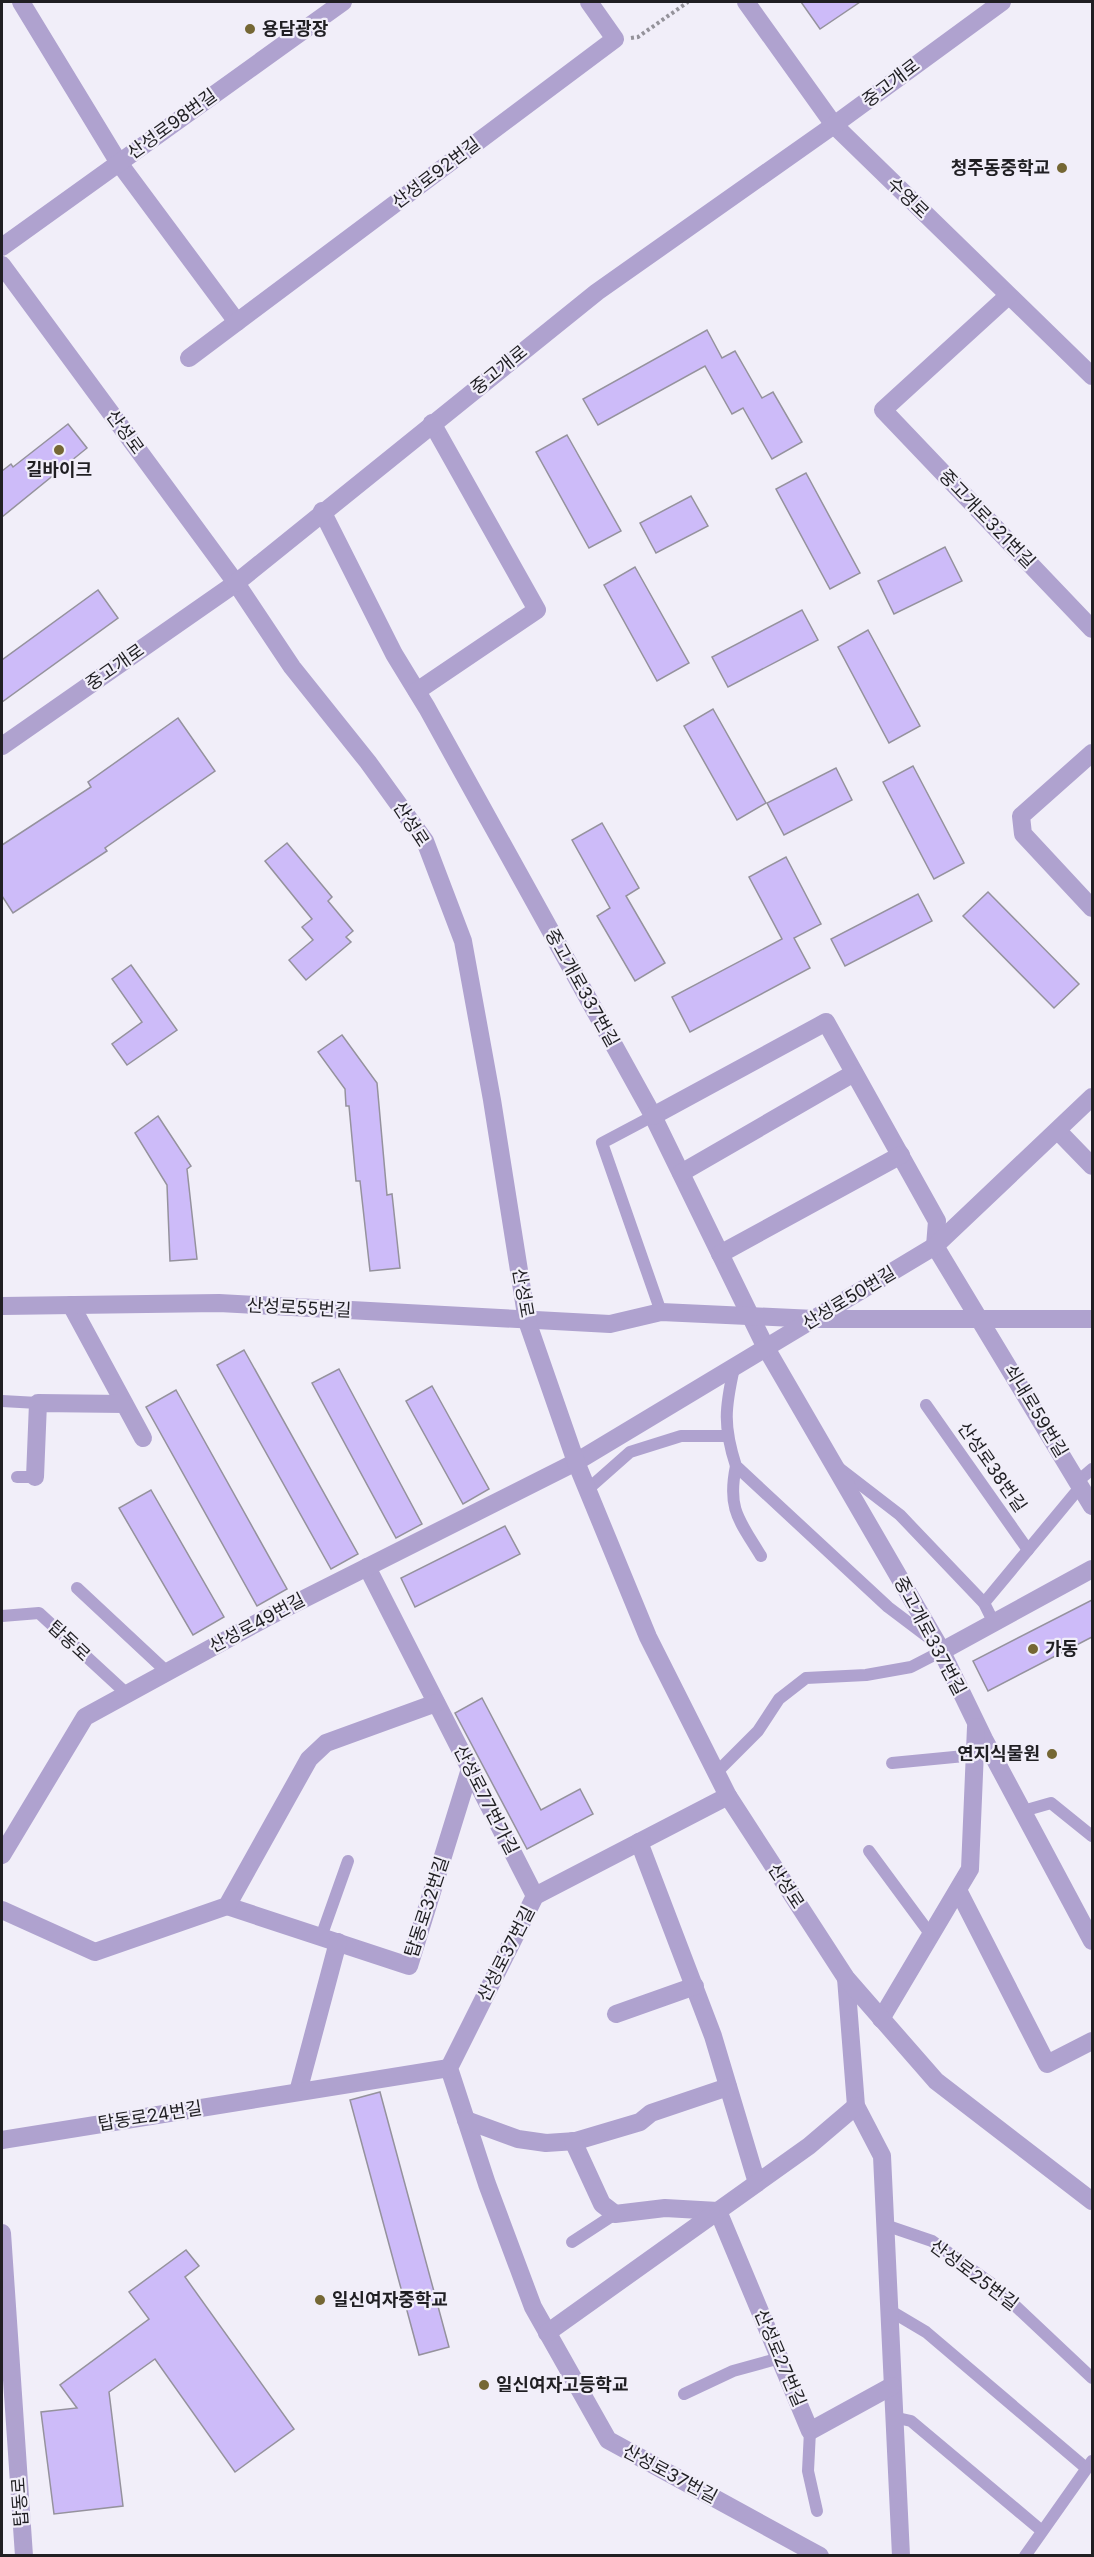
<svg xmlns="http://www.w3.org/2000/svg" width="1094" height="2557" viewBox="0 0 1094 2557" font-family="Inter,'Noto Sans KR',sans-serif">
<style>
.building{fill:#cdbbf9;stroke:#95929d;stroke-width:1.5}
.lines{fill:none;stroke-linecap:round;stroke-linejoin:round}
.path{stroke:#94929a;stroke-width:4;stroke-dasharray:3 3;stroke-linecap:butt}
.service{stroke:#afa2cf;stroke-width:12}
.minor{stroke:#afa2cf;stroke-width:18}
.tertiary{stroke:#afa2cf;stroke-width:18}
.poi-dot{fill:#756734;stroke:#f1eef9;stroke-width:2}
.labels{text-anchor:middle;stroke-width:4.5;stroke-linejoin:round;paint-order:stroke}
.poi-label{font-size:18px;font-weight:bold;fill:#201f23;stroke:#f1eef9;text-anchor:start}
.street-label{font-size:18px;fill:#201f23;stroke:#f1eef9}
</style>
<rect width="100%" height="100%" fill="#f1eef9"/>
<g class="building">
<polygon points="801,2 860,2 820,29"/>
<polygon points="707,330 722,358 735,351 762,398 773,392 802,442 772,459 743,408 732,414 705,366 598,425 583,399"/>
<polygon points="68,424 87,448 2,517 2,471 11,464 13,467"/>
<polygon points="567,435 621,531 589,548 536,452"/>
<polygon points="806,473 860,573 830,589 776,489"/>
<polygon points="691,496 708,526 656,553 640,523"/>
<polygon points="945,547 962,581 894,614 878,581"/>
<polygon points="635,567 689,663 657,681 604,585"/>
<polygon points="98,590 118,618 2,702 2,660"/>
<polygon points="802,610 818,640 728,687 712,657"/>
<polygon points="868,630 920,726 889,743 838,647"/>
<polygon points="713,709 766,803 737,820 684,726"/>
<polygon points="178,718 215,771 105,848 107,851 13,913 2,896 2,845 91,787 88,782"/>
<polygon points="913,766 964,863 934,879 883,782"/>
<polygon points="836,768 852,800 784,835 767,803"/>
<polygon points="602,823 639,888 626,896 665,963 635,981 597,916 610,908 572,840"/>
<polygon points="287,843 332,897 328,901 353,931 346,937 351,942 306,980 289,960 313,940 302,927 312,919 265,861"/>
<polygon points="786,857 821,924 794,938 810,968 690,1032 672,997 782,939 749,877"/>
<polygon points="988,892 1079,984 1054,1008 963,916"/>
<polygon points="918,894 932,921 845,966 831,939"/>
<polygon points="131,965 177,1030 127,1065 112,1044 142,1022 112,979"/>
<polygon points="342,1035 377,1083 387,1195 392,1194 400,1268 370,1271 360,1181 356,1181 349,1106 346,1106 345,1089 318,1052"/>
<polygon points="158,1116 191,1166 187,1169 197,1259 170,1261 167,1185 135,1133"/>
<polygon points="244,1350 358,1554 331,1569 217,1365"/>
<polygon points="339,1369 422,1524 396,1538 312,1383"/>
<polygon points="432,1386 489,1489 463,1504 406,1401"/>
<polygon points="176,1390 287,1589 257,1606 146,1407"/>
<polygon points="151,1490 224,1617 193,1635 119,1508"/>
<polygon points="505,1526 520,1554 415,1607 401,1578"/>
<polygon points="1092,1600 1092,1637 988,1691 973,1661"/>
<polygon points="482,1698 541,1810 580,1789 593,1814 527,1849 455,1713"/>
<polygon points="380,2092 449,2347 419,2355 350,2100"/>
<polygon points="186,2250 199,2266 185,2277 294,2429 235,2472 155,2359 109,2392 123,2506 54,2514 41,2412 77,2408 60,2385 149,2319 129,2292"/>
</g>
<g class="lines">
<polyline class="path" points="631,38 638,37 688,2"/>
<g class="service">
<polyline points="653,1116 602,1143 661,1312"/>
<path d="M734,1368C725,1408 723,1426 736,1466L888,1607L933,1641"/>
<polyline points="2,1401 38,1403"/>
<polyline points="926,1405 1028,1550"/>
<path d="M736,1466C727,1509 739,1520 761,1556"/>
<polyline points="839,1468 900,1515 984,1603 994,1623"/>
<polyline points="17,1477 35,1477"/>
<polyline points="1078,1481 1092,1469"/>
<polyline points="587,1490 630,1452 681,1436 726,1436"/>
<polyline points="77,1588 167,1672"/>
<polyline points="984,1603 1081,1486"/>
<polyline points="2,1616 39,1613 127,1694"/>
<polyline points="892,1763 975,1755"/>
<polyline points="716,1773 758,1731 779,1699 806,1678 866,1675 911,1667 942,1651"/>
<polyline points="1023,1811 1051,1803 1092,1836"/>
<polyline points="869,1851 931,1935"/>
<polyline points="321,1937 348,1861"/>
<polyline points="885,2225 932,2241 992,2284 1092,2378"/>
<polyline points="572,2242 615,2214"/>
<polyline points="889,2310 926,2332 1086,2468"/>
<polyline points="684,2394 733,2371 780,2358"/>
<polyline points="893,2417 911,2421 1042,2531"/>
<polyline points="810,2431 808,2471 817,2511"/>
<polyline points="1025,2556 1092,2461"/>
</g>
<g class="minor">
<polyline points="21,2 119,163 237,322"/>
<polyline points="746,2 834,125 1092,376"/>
<polyline points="2,247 343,2"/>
<polyline points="1008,296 883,410 1092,629"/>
<polyline points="189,358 615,39 589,2"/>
<polyline points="322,511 394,654 427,708 651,1112 766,1348 939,1646 984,1739 1092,1941"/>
<polyline points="417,691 537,610 432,423"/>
<polyline points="2,746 236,583"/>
<polyline points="1092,753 1021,816 1023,834 1092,908"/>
<polyline points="653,1116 826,1022 937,1221 935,1246 1092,1506"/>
<polyline points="1058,1131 1092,1166"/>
<polyline points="681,1173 854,1073"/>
<polyline points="720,1254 901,1155"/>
<polyline points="71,1305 143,1438"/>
<polyline points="2,1306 219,1303 610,1324 661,1312 815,1319 1092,1319"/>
<polyline points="35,1477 38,1403 124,1404"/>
<polyline points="367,1567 535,1896"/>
<polyline points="942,1651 1092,1569"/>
<polyline points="728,1796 535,1896 449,2068 487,2184 533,2307 608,2440 820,2556"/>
<polyline points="639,1842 713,2036 757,2183"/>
<polyline points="2,1855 85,1717 266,1618 576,1462 935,1246 1092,1097"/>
<polyline points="958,1890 1047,2064 1092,2041"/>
<polyline points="227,1906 409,1966 470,1769"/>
<polyline points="2,1910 95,1952 227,1906 309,1759 326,1743 436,1703"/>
<polyline points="846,1978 856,2106 882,2156 901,2556"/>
<polyline points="616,2014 695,1986"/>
<polyline points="881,2019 970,1869 976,1727"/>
<polyline points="298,2092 338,1942"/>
<polyline points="466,2120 518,2139 546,2143 576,2141 640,2122 651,2113 728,2087"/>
<polyline points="2,2140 449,2068"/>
<polyline points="573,2141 602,2204 615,2214 665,2208 718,2211 810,2431 892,2386"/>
<polyline points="2,2233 24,2556"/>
<polyline points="547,2333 809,2146 856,2106"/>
</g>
<g class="tertiary">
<polyline points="2,265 236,583 292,667 368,762 425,841 463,941 492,1100 527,1321 576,1462 648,1637 728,1796 846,1978 936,2081 1092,2201"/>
<polyline points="236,583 597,292 834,125 1002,2"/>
</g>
</g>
<g class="poi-dot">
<circle cx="250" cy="29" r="6"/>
<circle cx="1062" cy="168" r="6"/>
<circle cx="59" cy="450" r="6"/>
<circle cx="1033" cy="1649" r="6"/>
<circle cx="1052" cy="1754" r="6"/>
<circle cx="320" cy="2300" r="6"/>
<circle cx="484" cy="2385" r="6"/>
</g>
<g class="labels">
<g class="poi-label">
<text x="262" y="35">용담광장</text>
<text x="1050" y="174" text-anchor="end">청주동중학교</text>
<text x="59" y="476" text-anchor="middle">길바이크</text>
<text x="1045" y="1655">가동</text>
<text x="1040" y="1760" text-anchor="end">연지식물원</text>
<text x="332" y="2306">일신여자중학교</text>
<text x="496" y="2391">일신여자고등학교</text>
</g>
<g class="street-label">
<text transform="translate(891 83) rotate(-37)" y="6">중고개로</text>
<text transform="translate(172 124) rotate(-36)" y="6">산성로98번길</text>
<text transform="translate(436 173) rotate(-37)" y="6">산성로92번길</text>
<text transform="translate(908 198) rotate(44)" y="6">수영로</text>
<text transform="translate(499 370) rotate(-39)" y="6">중고개로</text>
<text transform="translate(125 432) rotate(54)" y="6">산성로</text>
<text transform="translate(987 519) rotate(46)" y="6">중고개로321번길</text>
<text transform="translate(115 667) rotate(-35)" y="6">중고개로</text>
<text transform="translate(411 824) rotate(57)" y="6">산성로</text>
<text transform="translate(582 988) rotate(61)" y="6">중고개로337번길</text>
<text transform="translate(523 1293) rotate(80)" y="6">산성로</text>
<text transform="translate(849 1298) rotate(-31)" y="6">산성로50번길</text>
<text transform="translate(299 1308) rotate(3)" y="6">산성로55번길</text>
<text transform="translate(1036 1411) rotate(59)" y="6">쇠내로59번길</text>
<text transform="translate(992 1467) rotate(55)" y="6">산성로38번길</text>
<text transform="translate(257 1623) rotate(-28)" y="6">산성로49번길</text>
<text transform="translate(930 1636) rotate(62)" y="6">중고개로337번길</text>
<text transform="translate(69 1641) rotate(43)" y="6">탑동로</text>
<text transform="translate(486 1800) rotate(63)" y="6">산성로77번가길</text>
<text transform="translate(786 1886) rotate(57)" y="6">산성로</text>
<text transform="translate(427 1907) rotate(-72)" y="6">탑동로32번길</text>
<text transform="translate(506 1954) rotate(-63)" y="6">산성로37번길</text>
<text transform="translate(150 2116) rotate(-9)" y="6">탑동로24번길</text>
<text transform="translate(974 2275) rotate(37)" y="6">산성로25번길</text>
<text transform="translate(780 2358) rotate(67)" y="6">산성로27번길</text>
<text transform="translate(670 2474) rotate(28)" y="6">산성로37번길</text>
<text transform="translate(20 2502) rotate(-94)" y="6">탑동로</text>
</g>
</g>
<rect width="1094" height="2557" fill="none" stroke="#201f23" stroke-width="6"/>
</svg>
